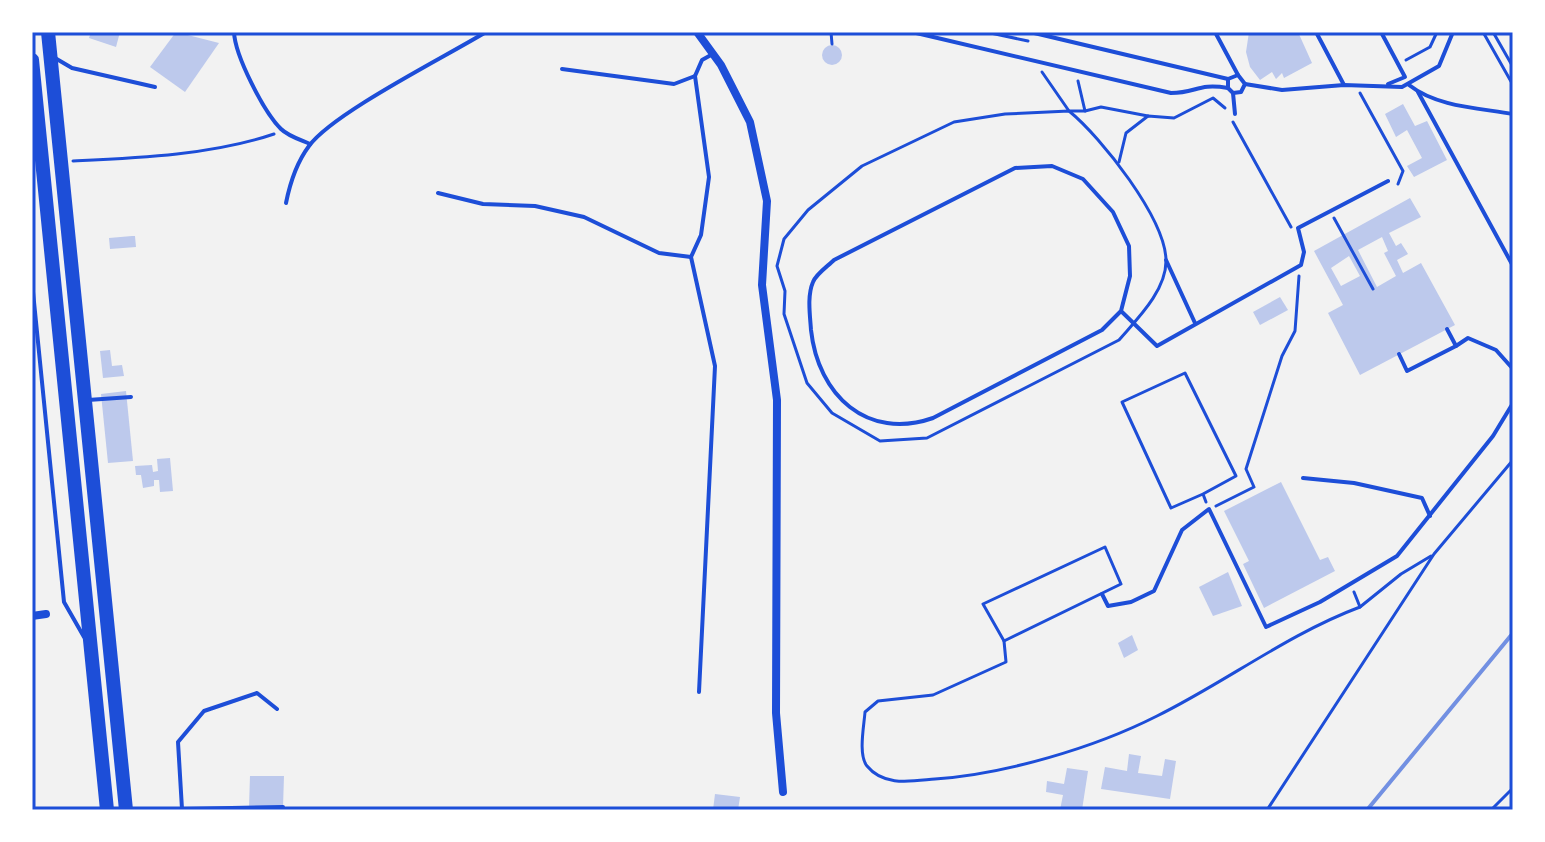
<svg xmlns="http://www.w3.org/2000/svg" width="1545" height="842" viewBox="0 0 1545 842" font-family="Lato,sans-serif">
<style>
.building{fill:#bdc9ec;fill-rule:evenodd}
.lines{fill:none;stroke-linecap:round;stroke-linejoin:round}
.path{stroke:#1d4ed8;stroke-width:3}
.service{stroke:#1d4ed8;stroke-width:4}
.minor{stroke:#1d4ed8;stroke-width:8}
.primary{stroke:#1d4ed8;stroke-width:14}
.rail{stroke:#7290e2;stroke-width:4}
.neatline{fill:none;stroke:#1d4ed8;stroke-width:3}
</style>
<rect width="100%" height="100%" fill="#f2f2f2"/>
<g class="building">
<polygon points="91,32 120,32 116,47 89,38"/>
<polygon points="176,32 219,43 185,92 150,67"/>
<polygon points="1249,32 1298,32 1312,63 1284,78 1282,73 1276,79 1272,72 1260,80 1250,67 1246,52"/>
<circle cx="832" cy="55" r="10"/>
<polygon points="1403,104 1415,126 1427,121 1447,160 1414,177 1407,166 1422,158 1407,130 1396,137 1385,114"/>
<path d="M1410,198L1421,217L1389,233L1396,246L1401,243L1408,254L1397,260L1403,273L1421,263L1455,325L1360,375L1328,313L1343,305L1314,251ZM1382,237L1388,251L1384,253L1396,276L1377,287L1358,250ZM1349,256L1360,276L1341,286L1331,268Z"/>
<polygon points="132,236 135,236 136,247 110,249 109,238"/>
<polygon points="1280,297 1288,310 1260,325 1253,312"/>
<polygon points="110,350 112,366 122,365 124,376 103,378 100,351"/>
<polygon points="126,391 133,461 108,463 101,394"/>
<polygon points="170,458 173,491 160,492 159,480 154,480 154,486 143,488 141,475 136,475 135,466 152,465 153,472 158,471 157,459"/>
<polygon points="1281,482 1320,560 1328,557 1335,571 1264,608 1243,564 1249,561 1224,511"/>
<polygon points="1228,572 1242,606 1213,616 1199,587"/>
<polygon points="1132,635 1138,650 1124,658 1118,643"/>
<polygon points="1129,754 1141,756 1138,773 1162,776 1165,759 1176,761 1170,799 1101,789 1105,767 1127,771"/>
<polygon points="1067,768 1088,771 1082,810 1060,810 1063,795 1046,792 1047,781 1064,784"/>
<polygon points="250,776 284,776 283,807 249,807"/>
<polygon points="715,794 740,797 738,810 713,810"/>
</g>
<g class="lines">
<g class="path">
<polyline points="831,32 832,44"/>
<polyline points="986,32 1028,41"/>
<polyline points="1483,32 1513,85"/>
<polyline points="1493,32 1513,67"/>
<polyline points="1406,60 1430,47 1437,32"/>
<polyline points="1042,72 1069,111 1085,111 1078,81"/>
<polyline points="1360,93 1403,171 1398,184"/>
<path d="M1069,111C1101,137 1166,219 1166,261C1166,291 1137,319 1119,340L927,438L880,441L832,413L807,383L784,314L785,291L777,266L784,239L808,210L862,166L954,122L1005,114Z"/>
<polyline points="1085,111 1101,107 1148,116"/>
<polyline points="1233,122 1291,227"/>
<path d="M73,161C138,158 212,155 274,134"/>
<polyline points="1119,162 1126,133 1148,116 1174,118 1213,98 1225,108"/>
<polyline points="1334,218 1373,289"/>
<polyline points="1203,494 1171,508 1122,402 1185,373 1236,476 1203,494 1206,502"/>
<polyline points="1216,506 1254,487 1246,469 1282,356 1295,331 1299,276"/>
<polygon points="1105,547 1121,584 1004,641 983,604"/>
<polyline points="1360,607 1401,574 1431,556"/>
<path d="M1004,641L1006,662L933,695L878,701L865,712C864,726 858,755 867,766C884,787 912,781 935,779C1005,774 1094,748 1157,716C1226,682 1288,634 1360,607L1354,592"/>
<polyline points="1267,810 1434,554 1513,460"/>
<polyline points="1491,810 1513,788"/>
</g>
<g class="service">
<path d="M234,32C235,56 264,112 281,129C288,136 301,140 310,144"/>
<path d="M912,32L1171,93C1197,93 1197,83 1228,88"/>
<polyline points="1030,32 1228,79 1238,75 1245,84 1241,92 1233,93 1228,88 1228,79"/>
<polyline points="1215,32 1238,75"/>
<polyline points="1316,32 1344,85"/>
<polyline points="1381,32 1405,77 1388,84"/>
<polyline points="55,58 72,68 155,87"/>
<polyline points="562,69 674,84 695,76 702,60 711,55"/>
<polyline points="695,76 709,177 701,235 691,257 715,366 699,692"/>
<polyline points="1245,84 1282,90 1344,85 1402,87 1439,66 1453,32"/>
<path d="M1409,85C1437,107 1479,108 1513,114"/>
<polyline points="1418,92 1513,266"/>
<polyline points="1233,93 1235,114"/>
<polyline points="438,193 483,204 535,206 584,217 659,253 691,257"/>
<path d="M286,203C290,183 297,162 309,146C333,113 445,57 486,32"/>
<polyline points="1166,260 1195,323"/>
<polyline points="32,282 64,602 84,637"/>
<path d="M1121,311L1102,330L933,418C867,441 818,395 811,330C810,315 807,296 813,282C816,274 828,266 834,260L1015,168L1052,166L1083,179L1113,212L1129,246L1130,276L1121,311L1157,346L1301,265L1304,252L1298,228L1388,181"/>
<polyline points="1456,346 1468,338 1496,350 1513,369"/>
<polyline points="1399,354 1407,371 1456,346 1447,329"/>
<polyline points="88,400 131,397"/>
<polyline points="1303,478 1354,483 1422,498 1430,516"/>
<polyline points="1102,594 1108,606 1131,602 1154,591 1182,530 1209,509 1266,627 1320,602 1397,556 1493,436 1513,403"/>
<polyline points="182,809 283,807"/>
<polyline points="165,810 182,809 178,742 204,711 257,693 277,709"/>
</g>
<g class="minor">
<polyline points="697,32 721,65 750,122 767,201 762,285 777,400 776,713 783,792"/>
<polyline points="32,616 46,614"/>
</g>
<g class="primary">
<polyline points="48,32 126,810"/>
<polyline points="32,60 107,810"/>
</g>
<polyline class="rail" points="1367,810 1513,633"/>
</g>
<rect width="1545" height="842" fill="none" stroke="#ffffff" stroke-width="68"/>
<rect x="34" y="34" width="1477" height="774" class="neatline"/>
</svg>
